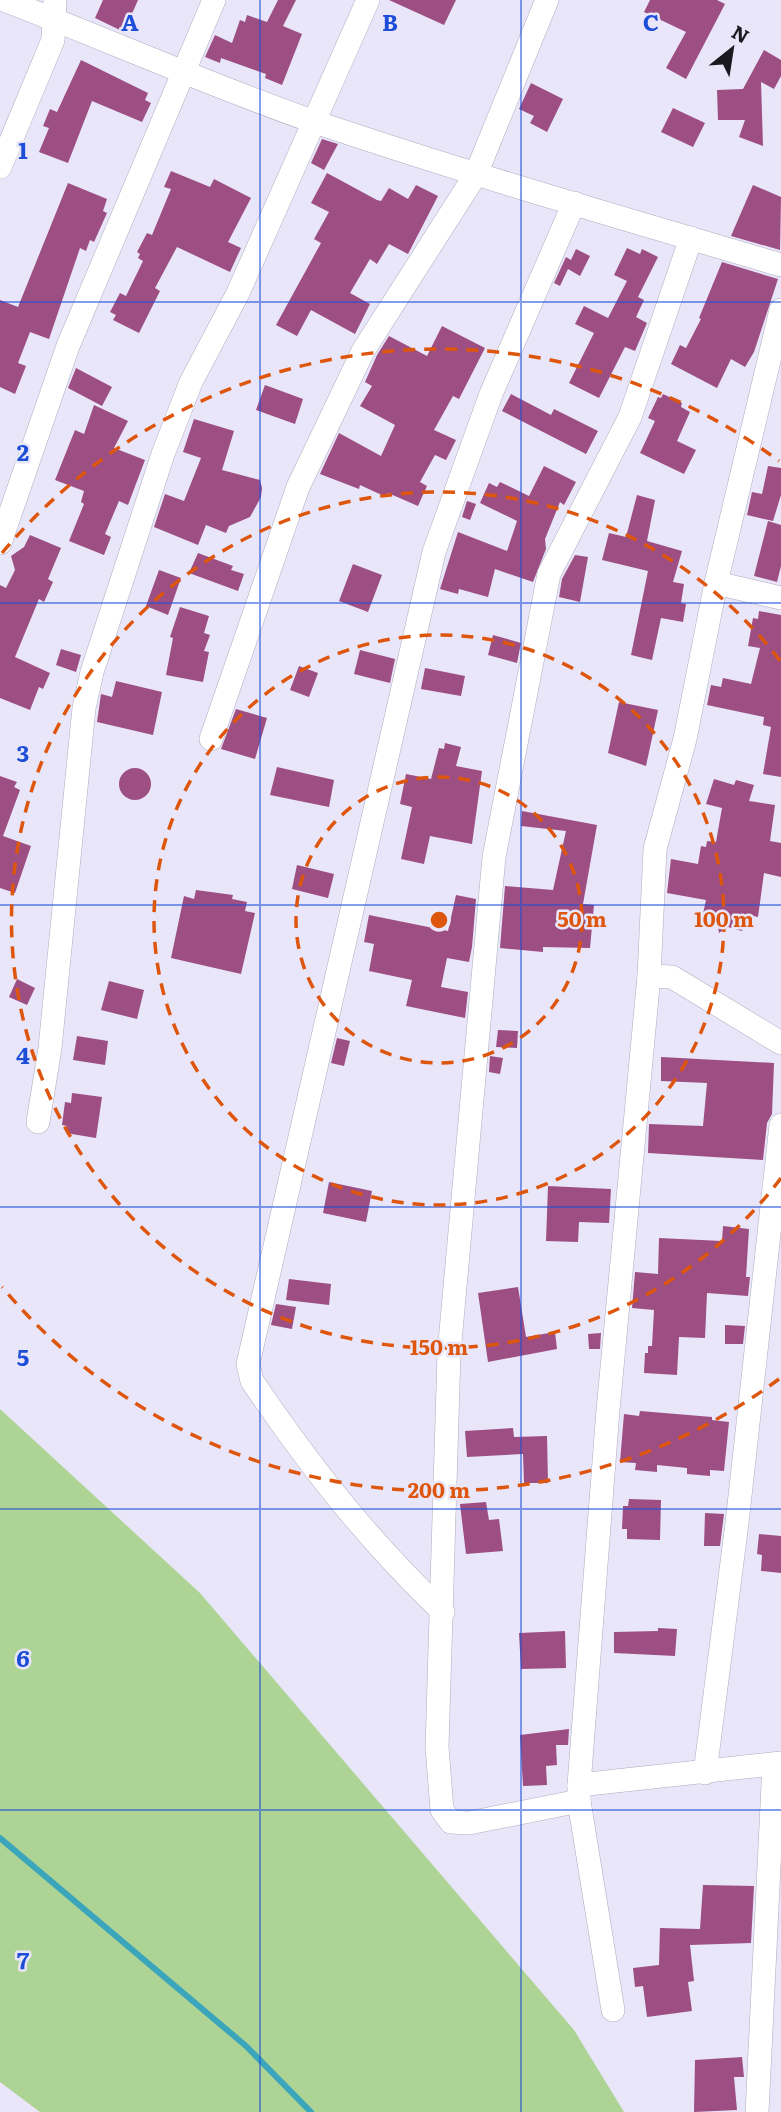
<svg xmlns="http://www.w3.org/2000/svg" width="781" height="2112" viewBox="0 0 781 2112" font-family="Literata,serif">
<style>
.green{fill:#add395}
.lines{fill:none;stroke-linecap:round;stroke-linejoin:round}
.stream{stroke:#3ba5bc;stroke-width:6}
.building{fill:#9d4e83}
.minor-casing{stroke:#aeacbe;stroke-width:24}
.minor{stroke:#fff;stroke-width:23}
.grid{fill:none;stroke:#1d4ed8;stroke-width:2;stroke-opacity:0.55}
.ring{fill:none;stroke:#de560d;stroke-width:3.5;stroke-dasharray:12 9}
.grid-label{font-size:23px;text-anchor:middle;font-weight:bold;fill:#1d4ed8;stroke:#e9e6f9;stroke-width:5;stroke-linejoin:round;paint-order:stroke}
.centre{fill:#de560d;stroke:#e9e6f9;stroke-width:3.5}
.ring-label{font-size:21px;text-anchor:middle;font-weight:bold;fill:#de560d;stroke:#e9e6f9;stroke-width:5;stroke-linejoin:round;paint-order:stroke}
</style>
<rect width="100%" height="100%" fill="#e9e6f9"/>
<polygon class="green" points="0,1409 200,1593 574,2030 624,2112 40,2112 0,2082"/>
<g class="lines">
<polyline class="stream" points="0,1838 246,2046 311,2112"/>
</g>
<g class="building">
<polygon points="103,0 138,0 124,32 95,18"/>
<polygon points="278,0 296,0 283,26 302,34 282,85 265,78 266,74 221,58 220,63 205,57 215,35 232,43 240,20 245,22 247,15 267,22"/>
<polygon points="389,0 456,0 444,25"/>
<polygon points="650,0 717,0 725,4 686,79 666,68 686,32 644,12"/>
<polygon points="764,50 781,60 781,76 774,89 761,82 763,146 739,137 745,120 718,120 717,90 743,89"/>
<polygon points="81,60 148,93 145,100 151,103 142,122 92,101 68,163 39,152 49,128 43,126 50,109 57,112"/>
<polygon points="531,83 563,99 547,132 530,123 534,116 519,109"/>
<polygon points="673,108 705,123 693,147 661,132"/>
<polygon points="322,139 338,144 324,170 311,163"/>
<polygon points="171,171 210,187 214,179 251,198 228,242 241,248 230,272 177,247 155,288 160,291 139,333 113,320 116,315 110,312 120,293 126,296 143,261 138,258 140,254 137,252 147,233 152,235 171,189 164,187"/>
<polygon points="327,173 377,200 381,201 389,188 408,199 416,185 438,196 408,254 389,244 377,264 370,259 350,293 370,304 355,334 311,310 297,336 276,325 321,243 314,239 329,212 311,203"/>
<polygon points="68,183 107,199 103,211 107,213 94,242 90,240 86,251 80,248 49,339 30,332 18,363 26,366 15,394 0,387 0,300 18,307"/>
<polygon points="753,185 781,197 780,250 731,236"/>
<polygon points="627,248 640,254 642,249 658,257 638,297 644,300 636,317 647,323 635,351 625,347 599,398 569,383 594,333 575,324 584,306 608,318 627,281 614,275"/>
<polygon points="576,249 590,256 580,276 568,269 560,286 554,283 566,257 571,260"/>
<polygon points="722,262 778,279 754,352 745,367 731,359 717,388 671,364 680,345 686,348 701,319 699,318"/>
<polygon points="442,326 485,348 459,399 453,396 434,430 456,440 446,460 435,455 420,482 427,486 418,506 388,493 386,497 360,485 359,489 320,474 339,433 381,456 395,425 360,406 372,386 365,382 377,355 389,336 427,356"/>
<polygon points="76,368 112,387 102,406 68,388"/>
<polygon points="265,385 303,399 295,424 256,410"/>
<polygon points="511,394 551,415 554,409 598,431 586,454 502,411"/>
<polygon points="663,394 682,403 681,407 690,412 677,441 696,450 684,474 640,453 655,421 648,418 658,397 661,398"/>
<polygon points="94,405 128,421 114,448 145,460 128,505 119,501 105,534 111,537 104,555 69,541 84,504 81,502 84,491 55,480 75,430 84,434"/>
<polygon points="194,419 234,431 222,470 260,480 262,488 261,497 250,517 229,526 226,533 206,525 198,545 154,527 165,494 184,501 201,458 183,452"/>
<polygon points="544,466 576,482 564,505 560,502 545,539 546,549 533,582 495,569 488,597 459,589 458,594 440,589 458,532 507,551 517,521 480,503 489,483 497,487 500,482 529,496"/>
<polygon points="768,466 781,468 781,495 773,521 747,515 752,492 762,494"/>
<polygon points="637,495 655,500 647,541 682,551 673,582 684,584 681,603 686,604 683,622 661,618 652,660 631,655 648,571 602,560 609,533 626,537"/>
<polygon points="467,501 476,504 470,520 462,517"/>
<polygon points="768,521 781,525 781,566 777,582 754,576"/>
<polygon points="30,535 61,548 48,579 53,582 44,602 39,599 15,657 50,673 43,689 39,687 30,710 0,698 0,585 6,588 15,570 11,556 24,547"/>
<polygon points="198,553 233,566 231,570 244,574 238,591 189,573"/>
<polygon points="575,555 588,557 580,602 559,597 562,579"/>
<polygon points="353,564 382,575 368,612 339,601"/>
<polygon points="159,570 181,578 168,615 146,606"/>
<polygon points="180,607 209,616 204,633 210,635 204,651 209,652 203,682 166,675 173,638 170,637"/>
<polygon points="759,611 781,615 781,777 763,774 771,727 763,725 764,717 707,705 711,685 721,687 723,678 751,684 760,648 748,646 753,618 758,619"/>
<polygon points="493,635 521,643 517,663 488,655"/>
<polygon points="61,649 81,655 76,672 56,665"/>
<polygon points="360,650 395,659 390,683 354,674"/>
<polygon points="299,666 318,673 309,697 290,690"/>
<polygon points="425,668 465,676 461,696 421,689"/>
<polygon points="116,681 162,692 153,735 97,722 101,694 112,697"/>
<polygon points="619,702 658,710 646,766 608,753"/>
<polygon points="236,709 267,718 255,759 221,749"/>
<polygon points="445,743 461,747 456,766 482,771 472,844 430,836 424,864 401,859 412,807 400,804 406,774 431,779 439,748 444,749"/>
<polygon points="277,767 334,780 329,807 270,795"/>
<circle cx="135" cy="784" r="16"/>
<polygon points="0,776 17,782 14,787 20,790 3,836 31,846 15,893 0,888"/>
<polygon points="714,779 734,785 736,780 754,785 749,801 775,805 770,841 781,843 781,877 764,873 758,917 745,914 742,931 728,927 719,933 718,926 707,924 708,915 703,914 706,900 667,893 671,859 698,864 701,846 706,847 707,841 716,842 722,808 706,804"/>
<polygon points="522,811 597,825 583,904 594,905 590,948 543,947 543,952 500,948 505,886 553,890 566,831 521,826"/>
<polygon points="297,865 334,874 328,898 292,889"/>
<polygon points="196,890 233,895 232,899 247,902 245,911 255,913 241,974 171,958 184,896 194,899"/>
<polygon points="456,895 476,899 472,947 469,962 447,958 441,987 468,992 465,1018 406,1006 412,980 369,971 374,944 364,942 369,915 448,931"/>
<polygon points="17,979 35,988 27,1005 9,997"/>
<polygon points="109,981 144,990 137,1019 101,1010"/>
<polygon points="498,1030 518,1031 517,1048 496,1047"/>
<polygon points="77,1036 108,1041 105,1065 73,1060"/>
<polygon points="337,1038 350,1041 344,1066 331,1063"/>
<polygon points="490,1056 503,1058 500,1074 489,1072"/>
<polygon points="661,1057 774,1063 772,1114 767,1123 763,1160 648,1153 649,1124 703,1126 707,1083 661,1081"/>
<polygon points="72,1093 102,1097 96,1138 66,1133 67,1126 62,1125 65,1102 71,1103"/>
<polygon points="329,1182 372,1191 366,1222 323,1213"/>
<polygon points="548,1186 611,1189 609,1223 579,1222 578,1242 546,1241"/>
<polygon points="723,1226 749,1229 746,1277 750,1277 748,1296 707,1293 705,1338 679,1337 677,1375 644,1373 645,1353 648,1353 648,1346 652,1346 654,1310 632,1308 635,1272 658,1274 659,1238 722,1241"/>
<polygon points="289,1279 331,1284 329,1305 286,1300"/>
<polygon points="518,1287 526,1337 555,1332 557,1349 488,1362 478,1293"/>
<polygon points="276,1304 296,1307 292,1329 271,1325"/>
<polygon points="725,1325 745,1326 743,1344 725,1344"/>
<polygon points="601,1333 600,1349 589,1349 588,1334"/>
<polygon points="640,1411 712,1417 712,1420 729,1422 724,1471 710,1470 710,1476 687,1474 687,1468 657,1465 657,1472 635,1470 636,1463 620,1462 624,1414 639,1416"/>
<polygon points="513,1428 514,1437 547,1436 548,1483 524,1483 523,1454 467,1457 465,1431"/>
<polygon points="629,1499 661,1500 660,1540 627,1539 627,1529 622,1529 623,1506 628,1506"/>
<polygon points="486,1502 489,1520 499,1519 503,1551 466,1554 460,1504"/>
<polygon points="705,1513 724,1514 720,1546 704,1546"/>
<polygon points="759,1534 781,1536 781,1573 761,1571 762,1555 757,1554"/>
<polygon points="658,1628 677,1629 675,1656 614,1653 614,1632 658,1631"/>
<polygon points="565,1631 566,1668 521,1669 519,1633"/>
<polygon points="569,1729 568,1745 556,1745 557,1765 546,1766 547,1785 523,1786 520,1735"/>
<polygon points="703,1885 754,1886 751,1943 690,1945 694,1981 688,1982 692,2011 647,2017 643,1986 635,1987 633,1968 659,1965 660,1928 700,1929"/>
<polygon points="742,2057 744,2077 734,2077 737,2110 694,2112 695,2060"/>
</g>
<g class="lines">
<defs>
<g id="minor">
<path d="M4,0C108,40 209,85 315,122C469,174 625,219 781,265"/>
<polyline points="0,167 53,40 55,0"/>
<polyline points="0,543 68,346 214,0"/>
<polyline points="716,583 781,598"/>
<polyline points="211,739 298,487 363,351 476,174 547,0"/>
<polyline points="649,976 672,977 781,1043"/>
<polyline points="38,1122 50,1048 84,708 92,672 163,454 191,382 238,293 368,0"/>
<path d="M443,1612C366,1538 312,1469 252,1381L248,1364L434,552L491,394L574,203"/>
<polyline points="705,1773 737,1523 781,1125"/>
<polyline points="579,1785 781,1763"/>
<polyline points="579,1801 469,1823 451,1822 442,1810 437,1747 449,1353 494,857 549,574 630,417 691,238"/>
<polyline points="613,2010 579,1801 579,1785 608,1410 649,976 655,849 685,739 716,583 781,310"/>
<polyline points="757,2112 774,1764"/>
</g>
</defs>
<use href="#minor" class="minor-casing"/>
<use href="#minor" class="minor"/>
</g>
<path class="grid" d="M260,0V2112M521,0V2112M0,302H781M0,603H781M0,905H781M0,1207H781M0,1509H781M0,1810H781"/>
<g class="ring">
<circle cx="439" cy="920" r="143"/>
<circle cx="439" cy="920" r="285"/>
<path d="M781 1178A428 428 0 1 1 781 662"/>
<path d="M779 1379A571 571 0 0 1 2 1287M2 553A571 571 0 0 1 779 461"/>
</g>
<g class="grid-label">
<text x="130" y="31">A</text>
<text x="390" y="31">B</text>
<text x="651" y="31">C</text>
<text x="23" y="159">1</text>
<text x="23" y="461">2</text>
<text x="23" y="762">3</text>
<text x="23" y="1064">4</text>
<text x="23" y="1366">5</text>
<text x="23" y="1667">6</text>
<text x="23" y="1969">7</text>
</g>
<circle cx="439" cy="920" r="10" class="centre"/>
<g class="ring-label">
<text x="582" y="927">50 m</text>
<text x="724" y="927">100 m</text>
<text x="439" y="1355">150 m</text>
<text x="439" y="1498">200 m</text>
</g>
<g transform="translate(732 49) rotate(30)" stroke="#e9e6f9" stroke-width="5" paint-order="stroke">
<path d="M0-5L12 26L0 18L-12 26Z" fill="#1a1920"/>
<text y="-10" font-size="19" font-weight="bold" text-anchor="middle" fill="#1a1920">N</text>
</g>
</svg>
